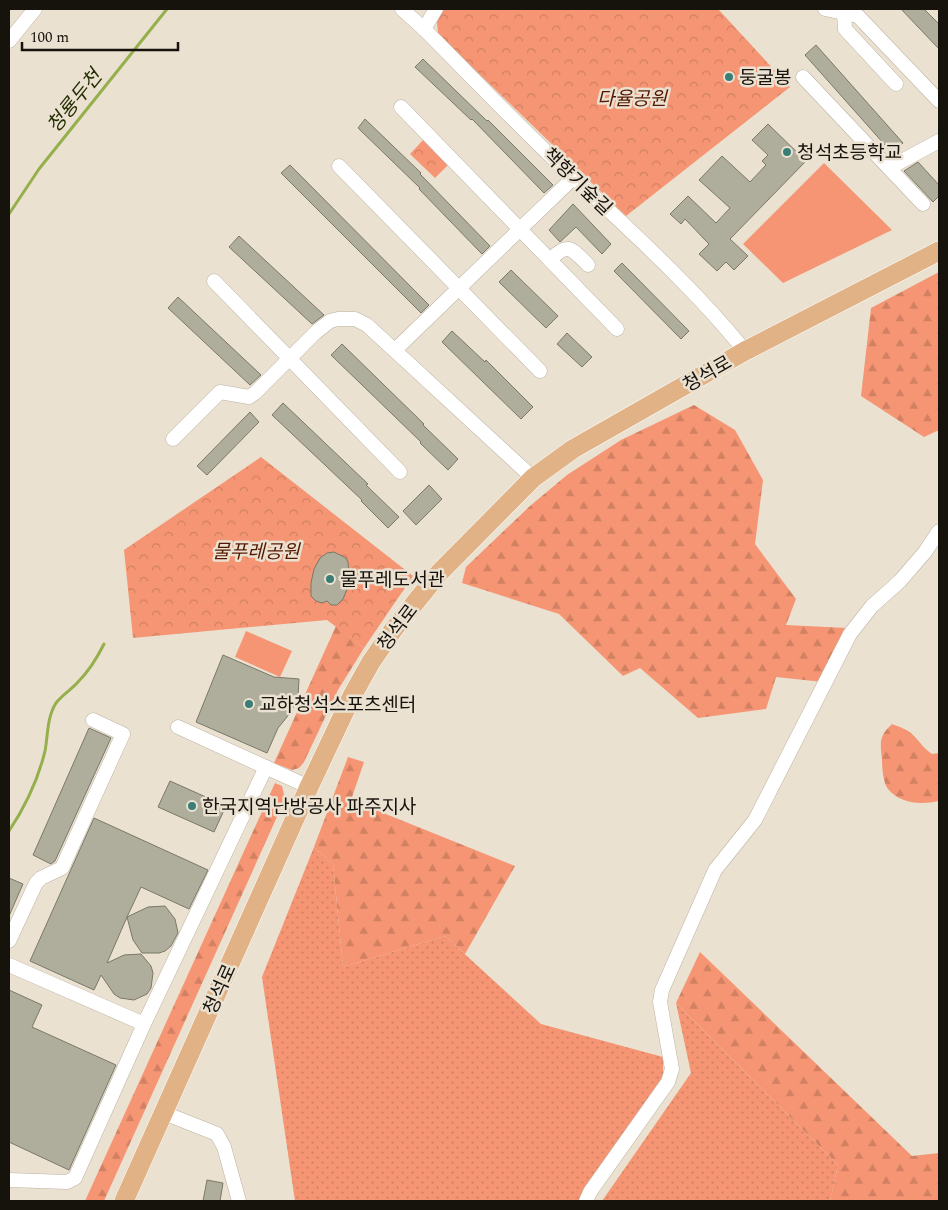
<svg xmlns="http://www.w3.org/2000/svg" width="948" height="1210" viewBox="0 0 948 1210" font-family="Spectral,'Noto Sans KR',serif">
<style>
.grass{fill:url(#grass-dots)}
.forest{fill:url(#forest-firs)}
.park{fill:url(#park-crowns)}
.pitch{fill:#f59573}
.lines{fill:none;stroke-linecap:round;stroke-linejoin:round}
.stream{stroke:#95af4d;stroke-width:3}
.building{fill:#afad9c;stroke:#7a7867}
.minor-casing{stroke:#bcb3a3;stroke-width:15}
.major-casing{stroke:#fff;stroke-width:20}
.minor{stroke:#fff;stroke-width:14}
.major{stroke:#e0b286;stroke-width:19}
.poi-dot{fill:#3a7f75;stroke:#ebe1d1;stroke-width:2}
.labels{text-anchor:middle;stroke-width:5;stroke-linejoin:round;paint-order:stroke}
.poi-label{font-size:19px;fill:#16130d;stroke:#ebe1d1;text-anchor:start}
.park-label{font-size:19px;font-style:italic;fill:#541800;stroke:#ebe1d1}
.street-label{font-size:19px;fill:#16130d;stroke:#ebe1d1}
.water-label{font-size:20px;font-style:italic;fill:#252e04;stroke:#ebe1d1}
</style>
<defs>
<pattern id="grass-dots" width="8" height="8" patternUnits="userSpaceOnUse" patternTransform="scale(1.25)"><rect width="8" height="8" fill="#f59573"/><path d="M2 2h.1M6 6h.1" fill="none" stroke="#d18062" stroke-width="1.8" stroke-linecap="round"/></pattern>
<pattern id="forest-firs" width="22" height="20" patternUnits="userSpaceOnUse" patternTransform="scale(1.25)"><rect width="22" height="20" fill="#f59573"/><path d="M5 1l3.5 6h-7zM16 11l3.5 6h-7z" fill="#d18062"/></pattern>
<pattern id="park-crowns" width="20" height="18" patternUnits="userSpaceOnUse" patternTransform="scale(1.25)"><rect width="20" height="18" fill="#f59573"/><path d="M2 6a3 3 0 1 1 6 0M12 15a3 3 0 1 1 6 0" fill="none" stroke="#d18062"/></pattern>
</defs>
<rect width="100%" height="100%" fill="#ebe1d1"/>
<g class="grass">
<polygon points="314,847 333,864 343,967 445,936 541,1024 663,1057 663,1077 585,1187 579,1201 295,1201 262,977"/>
<polygon points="676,1003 838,1165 830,1201 602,1201 691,1073"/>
</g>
<g class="forest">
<polygon points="939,272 939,430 924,437 861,396 871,308"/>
<polygon points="694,405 735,430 763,480 755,544 796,599 786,625 847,628 823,682 776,677 766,709 698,718 640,668 623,676 559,614 462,583 466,567 530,506 567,475 621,440"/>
<polygon points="336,626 364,648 338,690 304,762 299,768 292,770 274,763"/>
<path d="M892,724C900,727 909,730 914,736C922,744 922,747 932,754L939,753V801C922,805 900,804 888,789C883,782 882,768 882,759C880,742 879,736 892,724Z"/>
<polygon points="348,757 364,762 351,800 515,866 465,954 445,936 343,967 333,864 314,847"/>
<polygon points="275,783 282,786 285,799 104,1201 85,1201"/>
<polygon points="700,952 912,1156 939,1153 939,1201 830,1201 838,1165 676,1003"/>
</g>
<g class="park">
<polygon points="443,9 718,9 790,87 626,216 438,34 437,21"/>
<polygon points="424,139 449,164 435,178 410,154"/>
<polygon points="261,457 413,576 364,648 327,620 133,638 124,550"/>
</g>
<g class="pitch">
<polygon points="824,163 892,230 783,283 743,244"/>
<polygon points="246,631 292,651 280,677 235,657"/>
</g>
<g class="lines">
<g class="stream">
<polyline points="9,214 39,169 167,9"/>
<path d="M9,831C25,807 38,780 45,751C48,735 47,717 56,703C62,695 72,689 78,682C89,671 97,658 104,644"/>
</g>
</g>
<g class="building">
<polygon points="901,9 924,9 939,24 939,49"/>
<polygon points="816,45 903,143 892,153 805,55"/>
<polygon points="423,59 487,121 488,120 553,185 544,193 472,119 471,120 415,67"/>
<polygon points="365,119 421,173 420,174 490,246 482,254 419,189 420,188 358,128"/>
<polygon points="768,124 806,161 730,239 748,256 734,270 726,262 717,271 699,254 709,244 685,219 681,224 670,214 688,196 716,223 730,208 699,180 722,156 750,182 766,165 762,161 768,155 752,140"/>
<polygon points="918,162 939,185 939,196 933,202 904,171"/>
<polygon points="290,165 429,305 421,313 281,173"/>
<polygon points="573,204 611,244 602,254 576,227 560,242 549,230"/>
<polygon points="239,236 324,315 312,324 229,247"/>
<polygon points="622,263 689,331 681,339 614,271"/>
<polygon points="511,270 558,316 546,328 499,282"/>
<polygon points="178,297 261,375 250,385 168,308"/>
<polygon points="452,331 485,362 486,360 533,407 521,419 442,342"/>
<polygon points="567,333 592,357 582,367 557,344"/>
<polygon points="342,344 424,424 423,425 458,459 448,470 420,443 421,442 331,355"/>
<polygon points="283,403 368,484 366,485 399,517 388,528 361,501 362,500 272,415"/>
<polygon points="250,412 259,422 207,475 197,466"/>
<polygon points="429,485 442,499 416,525 403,511"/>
<polygon points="334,552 346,558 348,562 349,575 348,587 343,599 337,605 331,605 327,601 322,603 316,601 311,596 311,583 314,569 320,558 327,553"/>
<polygon points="223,655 274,677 299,679 298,696 291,712 278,728 267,753 196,722"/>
<polygon points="89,728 111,738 55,861 51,864 33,855"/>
<polygon points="170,781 226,806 214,832 158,807"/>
<polygon points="94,818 208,870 189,909 141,887 127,917 148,907 165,906 175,919 178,933 171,946 165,951 159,953 142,953 133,940 127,917 107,963 124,955 141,954 151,966 153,973 151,988 147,994 134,1000 120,998 114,994 101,975 94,990 30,961"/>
<polygon points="9,878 23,884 9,916"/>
<polygon points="9,990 42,1005 32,1027 116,1065 69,1170 9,1142"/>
<polygon points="207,1180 223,1183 220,1201 203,1201"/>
</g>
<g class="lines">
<defs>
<g id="minor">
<polyline points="402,9 424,29"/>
<path d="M436,9L424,29C474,79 523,131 575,179C634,234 694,288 745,351"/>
<polyline points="825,9 858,16 939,101"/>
<polyline points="844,13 845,29 896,84"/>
<polyline points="9,41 35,9"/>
<polyline points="803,77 923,204"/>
<polyline points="401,107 617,329"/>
<polyline points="339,166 540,371"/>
<polyline points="889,168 939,141"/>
<path d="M550,260C568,241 572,249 588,265"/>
<polyline points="214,281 400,472"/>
<polyline points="395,350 573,178"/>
<polyline points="173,439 220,392 249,397 255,393 316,332 330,321 338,319 355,319 367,325 533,478"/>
<polyline points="178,727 309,787"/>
<polyline points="9,941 36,883 41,878 62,868 123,734 93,720"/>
<polyline points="9,965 144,1024"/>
<polyline points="164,1113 217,1134 224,1147 239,1201"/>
<polyline points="9,1180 67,1182 75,1178 144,1024 266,767"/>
<polyline points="586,1201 590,1192 668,1082 672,1069 660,1002 662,990 715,870 755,820 850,634 872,606 900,581 925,552 939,531"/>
</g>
<polyline id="major" points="124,1201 309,787 352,696 371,662 393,630 439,573 533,478 573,449 745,351 939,251"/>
</defs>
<use href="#minor" class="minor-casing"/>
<use href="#major" class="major-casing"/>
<use href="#minor" class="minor"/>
<use href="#major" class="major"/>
</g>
<g class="poi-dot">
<circle cx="729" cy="77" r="5"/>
<circle cx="787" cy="152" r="5"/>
<circle cx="330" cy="579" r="5"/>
<circle cx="249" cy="704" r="5"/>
<circle cx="192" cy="806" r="5"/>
</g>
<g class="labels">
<g class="poi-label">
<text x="739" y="84">둥굴봉</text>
<text x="797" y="159">청석초등학교</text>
<text x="340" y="586">물푸레도서관</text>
<text x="259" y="711">교하청석스포츠센터</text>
<text x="202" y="813">한국지역난방공사 파주지사</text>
</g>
<g class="park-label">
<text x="632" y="105">다율공원</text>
<text x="256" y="558">물푸레공원</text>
</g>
<g class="street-label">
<text transform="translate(578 181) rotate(44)" y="7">책향기숲길</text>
<text transform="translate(707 373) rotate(-30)" y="7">청석로</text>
<text transform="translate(397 627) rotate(-53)" y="7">청석로</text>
<text transform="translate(219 989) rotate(-66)" y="7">청석로</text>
</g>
<g class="water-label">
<text transform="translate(74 101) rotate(-51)" y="7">청룡두천</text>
</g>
</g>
<rect width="948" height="1210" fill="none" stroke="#16130d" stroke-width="20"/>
<path d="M22 42v8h156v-8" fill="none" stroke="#16130d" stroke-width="2.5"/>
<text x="30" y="42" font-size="15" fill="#16130d" stroke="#ebe1d1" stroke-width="4" paint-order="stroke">100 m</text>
</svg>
